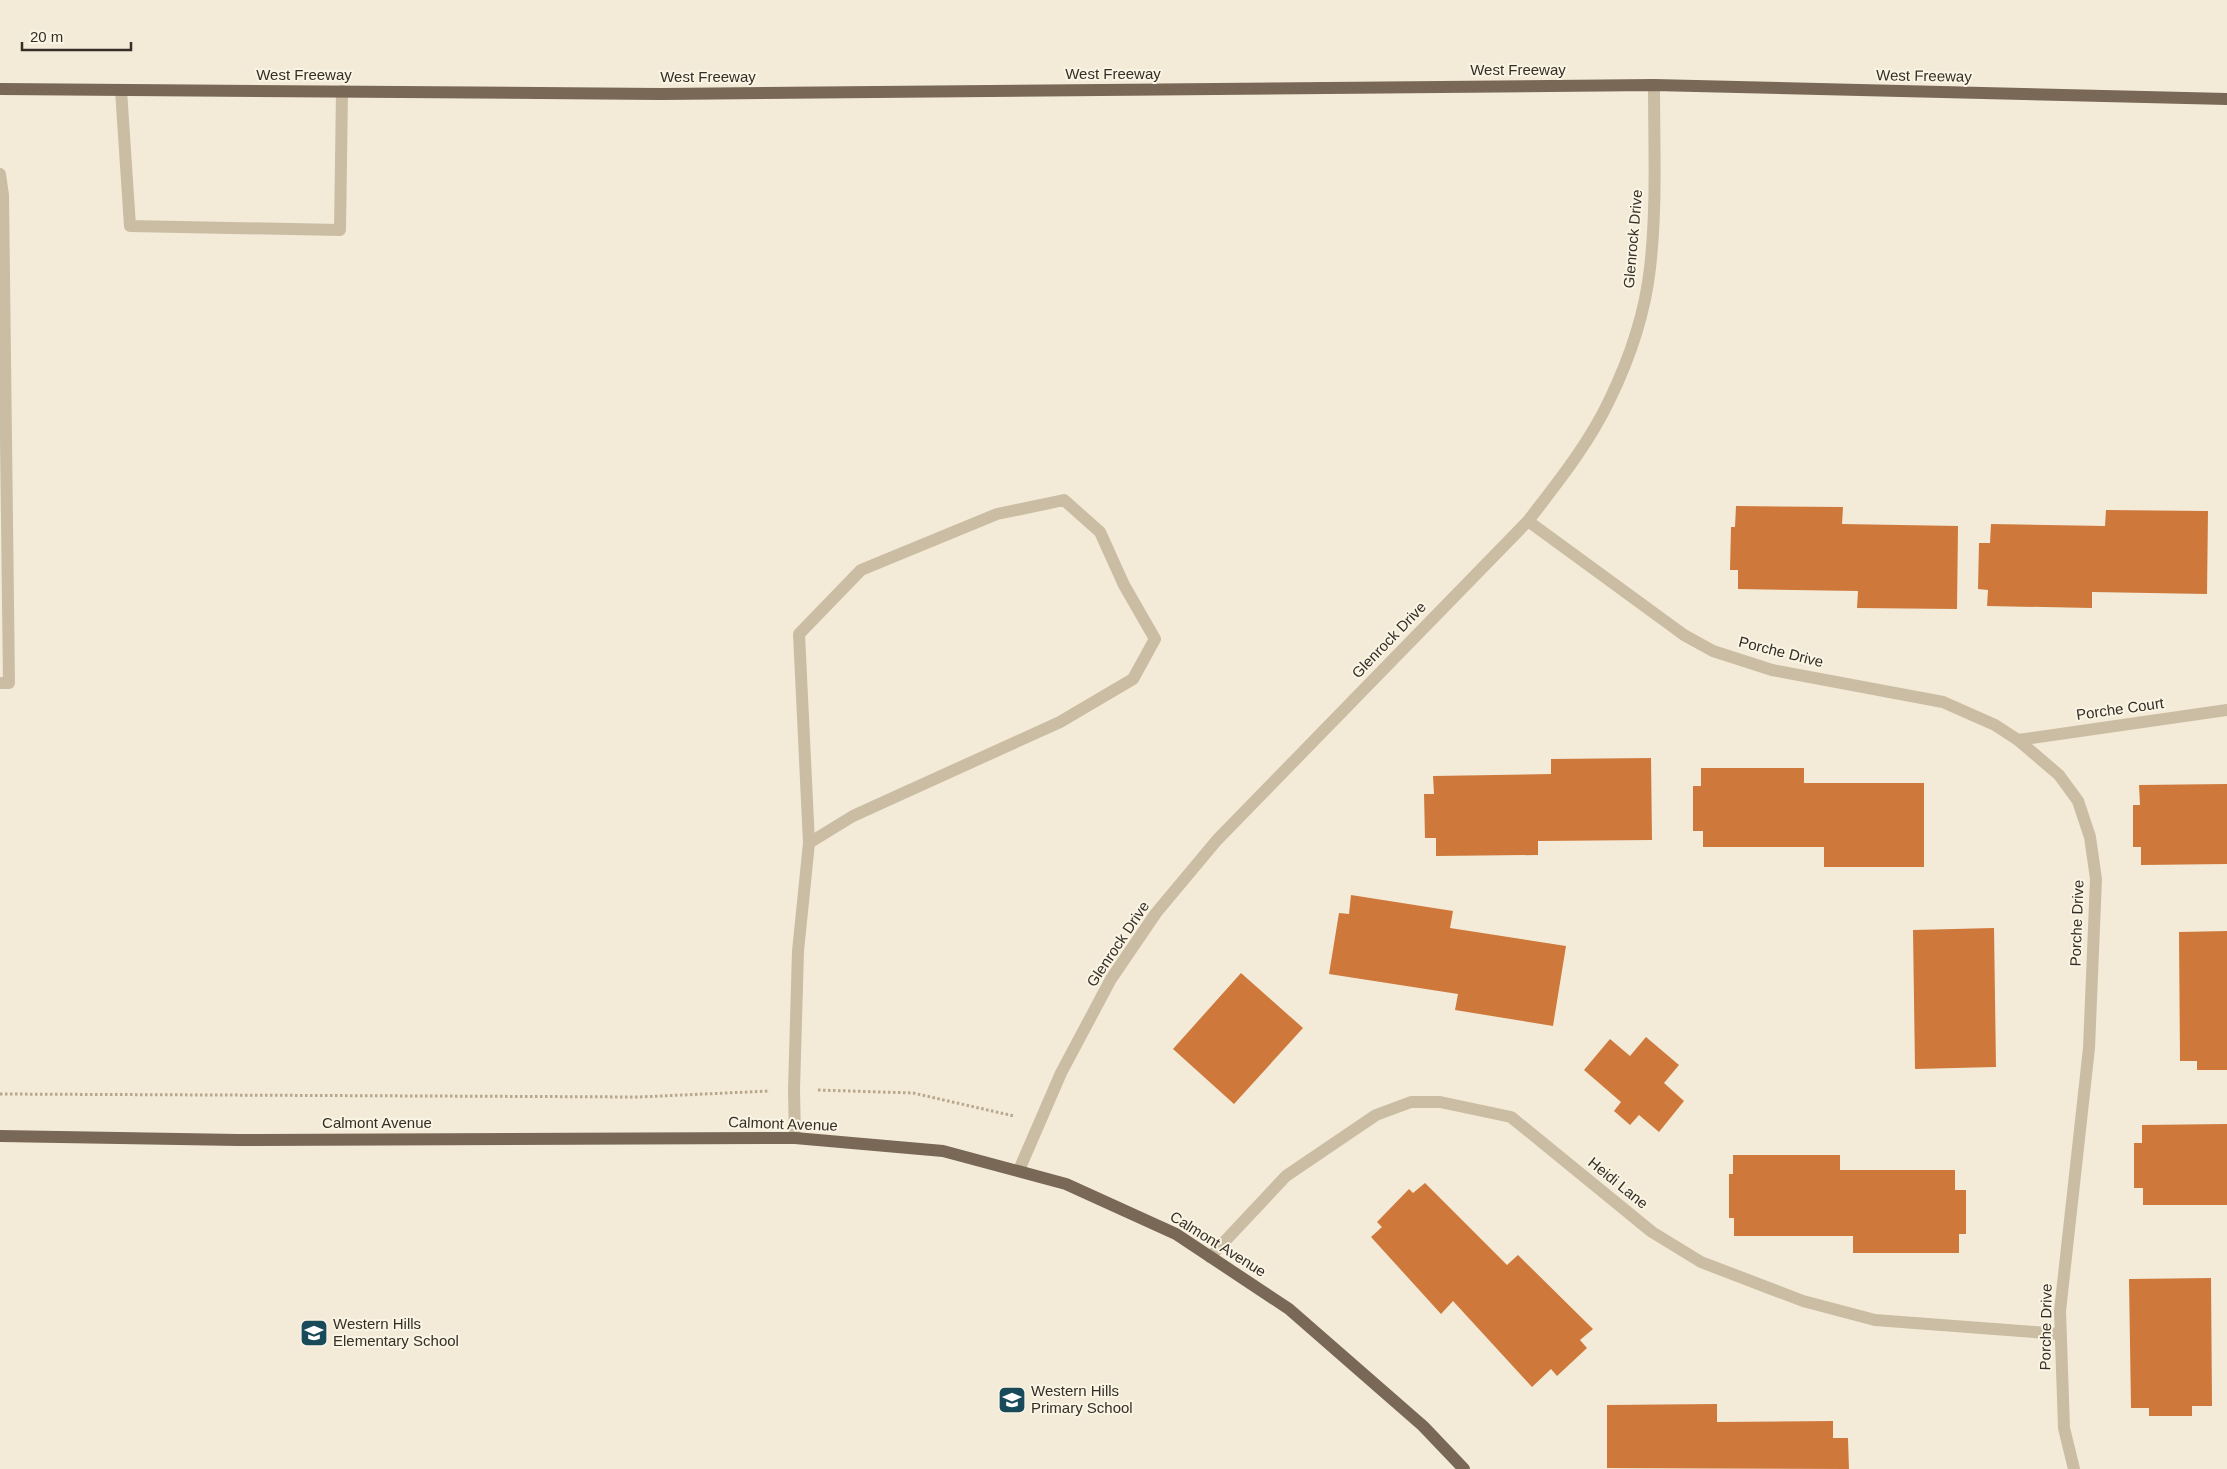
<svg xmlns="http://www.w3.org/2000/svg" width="2227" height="1469" viewBox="0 0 2227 1469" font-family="Helvetica,sans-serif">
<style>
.building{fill:#ce793b}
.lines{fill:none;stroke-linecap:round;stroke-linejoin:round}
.path{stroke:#b7a78d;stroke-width:3;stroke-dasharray:2.5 2.5;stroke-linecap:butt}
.minor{stroke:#cbbda3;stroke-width:12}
.major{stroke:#796855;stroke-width:12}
.labels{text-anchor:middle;stroke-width:4;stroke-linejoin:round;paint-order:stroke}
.street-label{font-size:15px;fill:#362e26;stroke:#faf4e4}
.poi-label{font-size:15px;fill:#362e26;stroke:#faf4e4;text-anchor:start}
</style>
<rect width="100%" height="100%" fill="#f3ebd8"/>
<g class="building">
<polygon points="1736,506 1843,507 1842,524 1958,526 1957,609 1857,608 1858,591 1738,589 1738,570 1730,570 1731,527 1735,527"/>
<polygon points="2106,510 2208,511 2207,594 2092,592 2092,608 1987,606 1988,590 1978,589 1979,543 1990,543 1991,524 2105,526"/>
<polygon points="1651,758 1652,840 1538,841 1538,855 1436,856 1436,838 1425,838 1424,794 1434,794 1433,776 1551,774 1551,759"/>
<polygon points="1701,768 1804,768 1804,783 1924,783 1924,867 1824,867 1824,847 1703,847 1703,831 1693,831 1693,786 1701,786"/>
<polygon points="2227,784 2227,864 2141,865 2141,847 2133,847 2133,805 2140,805 2139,785"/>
<polygon points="1351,895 1453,911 1450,928 1566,946 1553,1026 1455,1010 1458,994 1329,974 1339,913 1349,914"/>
<polygon points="1994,928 1996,1067 1915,1069 1913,930"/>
<polygon points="2227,931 2227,1070 2197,1070 2197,1061 2180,1061 2179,932"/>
<polygon points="1241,973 1303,1028 1234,1104 1173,1049"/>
<polygon points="1646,1037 1679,1065 1664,1083 1684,1101 1659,1132 1639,1115 1630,1125 1614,1111 1621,1102 1584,1070 1610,1039 1630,1056"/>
<polygon points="2227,1124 2227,1205 2143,1205 2143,1188 2134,1188 2134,1143 2142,1143 2142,1125"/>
<polygon points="1733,1155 1840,1155 1840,1170 1955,1170 1955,1190 1966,1190 1966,1234 1959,1234 1959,1253 1853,1253 1853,1236 1734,1236 1734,1218 1729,1218 1729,1174 1733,1174"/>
<polygon points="1425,1183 1507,1265 1518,1255 1593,1329 1580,1340 1587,1348 1557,1376 1551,1369 1532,1387 1453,1301 1441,1314 1371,1237 1382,1227 1377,1222 1409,1189 1413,1193"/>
<polygon points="2211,1278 2212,1406 2192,1406 2192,1416 2149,1416 2149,1408 2131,1408 2129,1279"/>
<polygon points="1717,1404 1717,1422 1833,1421 1833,1438 1848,1438 1849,1469 1607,1468 1607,1405"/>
</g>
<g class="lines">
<g class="path">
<polyline points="818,1090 913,1093 1014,1116"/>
<polyline points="0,1094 639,1097 770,1091"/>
</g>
<g class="minor">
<polyline points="121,90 130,226 340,230 342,91"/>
<polyline points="0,174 3,195 9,683 0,683"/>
<polyline points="1528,521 1684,635 1713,651 1772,670 1943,702 1995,725 2018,740 2059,775 2078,801 2090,837 2096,879 2089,1048 2060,1311 2064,1428 2074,1469"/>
<polyline points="2018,740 2227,710"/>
<polyline points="795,1138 794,1090 798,951 809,843 853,816 1060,722 1133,679 1155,639 1124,585 1100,532 1064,500 997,514 861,570 799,634 809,843"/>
<path d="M1019,1170L1061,1073L1111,979L1156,913L1217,840L1528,521C1557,483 1588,445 1609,401C1629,360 1645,313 1650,268C1657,207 1654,146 1654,85"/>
<polyline points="1210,1257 1286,1176 1376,1115 1411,1102 1440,1102 1511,1117 1652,1232 1701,1262 1803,1301 1875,1320 2060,1334"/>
</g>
<g class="major">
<polyline points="0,89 662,94 1654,85 2227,99"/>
<polyline points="0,1136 238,1140 795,1138 943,1151 1066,1184 1176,1234 1289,1309 1423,1426 1464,1469"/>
</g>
</g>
<defs>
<symbol id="school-square" viewBox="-11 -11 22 22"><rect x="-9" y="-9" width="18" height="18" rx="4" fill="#194a5a" stroke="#faf4e4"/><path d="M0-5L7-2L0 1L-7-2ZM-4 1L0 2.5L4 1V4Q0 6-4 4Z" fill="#fff"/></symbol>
</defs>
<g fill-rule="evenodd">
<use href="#school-square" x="298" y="1317" width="32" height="32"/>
<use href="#school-square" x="996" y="1384" width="32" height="32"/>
</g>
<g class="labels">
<g class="street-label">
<text x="1518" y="75">West Freeway</text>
<text x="1113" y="79">West Freeway</text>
<text x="304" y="80">West Freeway</text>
<text transform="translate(1924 76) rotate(1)" y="5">West Freeway</text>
<text x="708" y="82">West Freeway</text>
<text transform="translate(1633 239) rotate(-85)" y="5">Glenrock Drive</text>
<text transform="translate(1389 640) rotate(-46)" y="5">Glenrock Drive</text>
<text transform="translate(1781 652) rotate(14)" y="5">Porche Drive</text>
<text transform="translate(2120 709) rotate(-8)" y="5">Porche Court</text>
<text transform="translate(2077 923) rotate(-88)" y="5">Porche Drive</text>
<text transform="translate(1118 944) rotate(-56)" y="5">Glenrock Drive</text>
<text x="377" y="1128">Calmont Avenue</text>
<text transform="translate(783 1124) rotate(2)" y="5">Calmont Avenue</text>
<text transform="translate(1618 1183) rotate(39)" y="5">Heidi Lane</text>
<text transform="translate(1218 1244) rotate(32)" y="5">Calmont Avenue</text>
<text transform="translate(2046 1327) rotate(-89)" y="5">Porche Drive</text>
</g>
<g class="poi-label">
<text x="333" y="1329">Western Hills<tspan x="333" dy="17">Elementary School</tspan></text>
<text x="1031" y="1396">Western Hills<tspan x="1031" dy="17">Primary School</tspan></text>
</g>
</g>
<path d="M22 42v8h109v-8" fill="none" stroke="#362e26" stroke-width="2.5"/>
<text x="30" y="42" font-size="15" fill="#362e26" stroke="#faf4e4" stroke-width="4" paint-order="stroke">20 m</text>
</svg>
